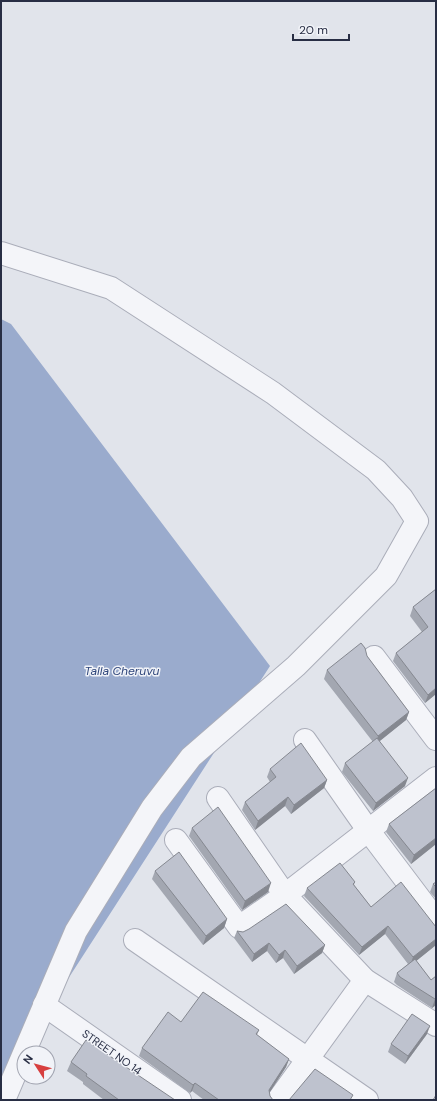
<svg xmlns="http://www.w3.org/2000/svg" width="437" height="1101" viewBox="0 0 437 1101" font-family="'DM Sans',sans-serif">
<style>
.water{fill:#9aabcd}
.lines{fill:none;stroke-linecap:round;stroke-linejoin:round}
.minor-casing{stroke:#aaadb9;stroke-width:24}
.minor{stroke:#f4f5f9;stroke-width:22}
.wall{fill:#a3a7b1}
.shaded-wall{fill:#858890}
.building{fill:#bec2ce;stroke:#858890}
.labels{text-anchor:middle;stroke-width:3;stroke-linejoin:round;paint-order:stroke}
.street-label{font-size:11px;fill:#282e44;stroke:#f1f3f8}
.water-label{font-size:12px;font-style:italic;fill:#2f467b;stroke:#f1f3f8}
</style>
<rect width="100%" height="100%" fill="#e1e4eb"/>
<polygon class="water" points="1,319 11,324 270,666 66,982 1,1087"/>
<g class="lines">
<defs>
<g id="minor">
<polyline points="1,253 111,288 273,393 376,470 402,498 417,521 386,576 296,666 191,757 152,808 76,931 4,1100"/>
<polyline points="374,657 436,739"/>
<polyline points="305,740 368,830 436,920"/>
<polyline points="218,798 285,895 365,980 436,1025"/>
<polyline points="176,840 239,927 285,895 436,778"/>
<polyline points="135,940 367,1100"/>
<polyline points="44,1005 180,1100"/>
<polyline points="278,1100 365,980"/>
</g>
</defs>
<use href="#minor" class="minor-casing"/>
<use href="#minor" class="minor"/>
</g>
<g class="wall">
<polygon points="436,589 436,694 425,703 393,661 396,653 422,632 410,616 413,607"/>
<polygon points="367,656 409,712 406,720 379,741 405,786 373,811 342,772 345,763 373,742 324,679 327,670"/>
<polygon points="270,769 327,780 324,788 291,814 285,806 255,830 242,810 245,802 270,782 267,777"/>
<polygon points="436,788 436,844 411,864 386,832 389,824"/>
<polygon points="192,828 268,892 242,910 189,836"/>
<polygon points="155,871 227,919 224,928 203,945 152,879"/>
<polygon points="355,882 354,885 371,907 436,927 436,945 416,961 431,980 436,976 436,1005 432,1008 397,985 394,982 397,973 408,964 385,934 359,955 304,896 307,888"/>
<polygon points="436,882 436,899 430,892 433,884"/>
<polygon points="237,931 325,945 322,953 294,974 283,958 276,963 267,951 252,962 234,938"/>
<polygon points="181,1022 259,1030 257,1035 289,1059 286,1067 269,1093 270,1096 273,1100 204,1100 192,1091 190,1093 139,1056 142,1048"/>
<polygon points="427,1034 405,1064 388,1052 391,1044"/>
<polygon points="71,1062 175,1100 104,1100 83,1084 83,1082 67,1071"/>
</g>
<g class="shaded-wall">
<polygon points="436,688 436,694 425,703 428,695"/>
<polygon points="409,712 406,720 375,745 378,736"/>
<polygon points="408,778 405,786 373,811 376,803"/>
<polygon points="327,780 324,788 291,814 294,805"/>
<polygon points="288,797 285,806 255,830 258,821"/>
<polygon points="436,838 436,844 411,864 414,855"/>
<polygon points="271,883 268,892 242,910 245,901"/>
<polygon points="227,919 224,928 203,945 206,936"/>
<polygon points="388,926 385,934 359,955 362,947"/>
<polygon points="436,939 436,945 410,966 413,957"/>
<polygon points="269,943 267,951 252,962 254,954"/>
<polygon points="325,945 322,953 294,974 297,966"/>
<polygon points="285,950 283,958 276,963 279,955"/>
<polygon points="435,999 436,999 436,1005 432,1008"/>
<polygon points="430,1026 427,1034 405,1064 408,1056"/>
<polygon points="289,1059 286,1067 266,1098 269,1090"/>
<polygon points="195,1083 192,1091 190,1093 193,1085"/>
</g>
<g class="building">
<polygon points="436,589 436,688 428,695 396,653 428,627 413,607"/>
<polygon points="361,643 365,648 367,656 409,712 378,736 327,670"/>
<polygon points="377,738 408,778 376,803 345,763"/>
<polygon points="301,743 327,780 294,805 288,797 258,821 245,802 276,777 270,769"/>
<polygon points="436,788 436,838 414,855 389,824"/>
<polygon points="218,807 271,883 245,901 192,828"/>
<polygon points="179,852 227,919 206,936 155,871"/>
<polygon points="340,863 355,882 353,884 371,907 401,882 436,927 436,939 413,957 388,926 362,947 307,888"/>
<polygon points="436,882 436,887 433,884"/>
<polygon points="286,904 325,945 297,966 285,950 279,955 269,943 254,954 237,931 243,932 249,929"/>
<polygon points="415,959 431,980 436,976 436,999 435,999 400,977 397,973"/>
<polygon points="203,992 259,1030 256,1034 289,1059 269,1090 270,1096 273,1100 219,1100 195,1083 193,1085 142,1048 168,1012 181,1022"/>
<polygon points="412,1014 430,1026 408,1056 391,1044"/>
<polygon points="86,1040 175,1100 119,1100 86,1076 87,1074 71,1062"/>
<polygon points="315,1069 353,1095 350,1100 289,1100"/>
<polygon points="436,1095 436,1100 433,1100"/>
</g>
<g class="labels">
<g class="street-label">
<text transform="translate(112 1052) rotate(35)" y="4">STREET NO 14</text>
</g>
<g class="water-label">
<text x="122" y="675">Talla Cheruvu</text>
</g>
</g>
<rect width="437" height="1101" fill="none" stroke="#282e44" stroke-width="4"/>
<g transform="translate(36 1065) rotate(306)"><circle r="19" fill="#f1f3f8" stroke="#a1a4b0"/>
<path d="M0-3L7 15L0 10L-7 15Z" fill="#d73f3f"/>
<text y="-6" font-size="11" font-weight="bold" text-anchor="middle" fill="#282e44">N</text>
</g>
<path d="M293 34v6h56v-6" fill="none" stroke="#282e44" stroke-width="2"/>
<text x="299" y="34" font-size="12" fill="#282e44" stroke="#f1f3f8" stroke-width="3" paint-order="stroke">20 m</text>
</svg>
